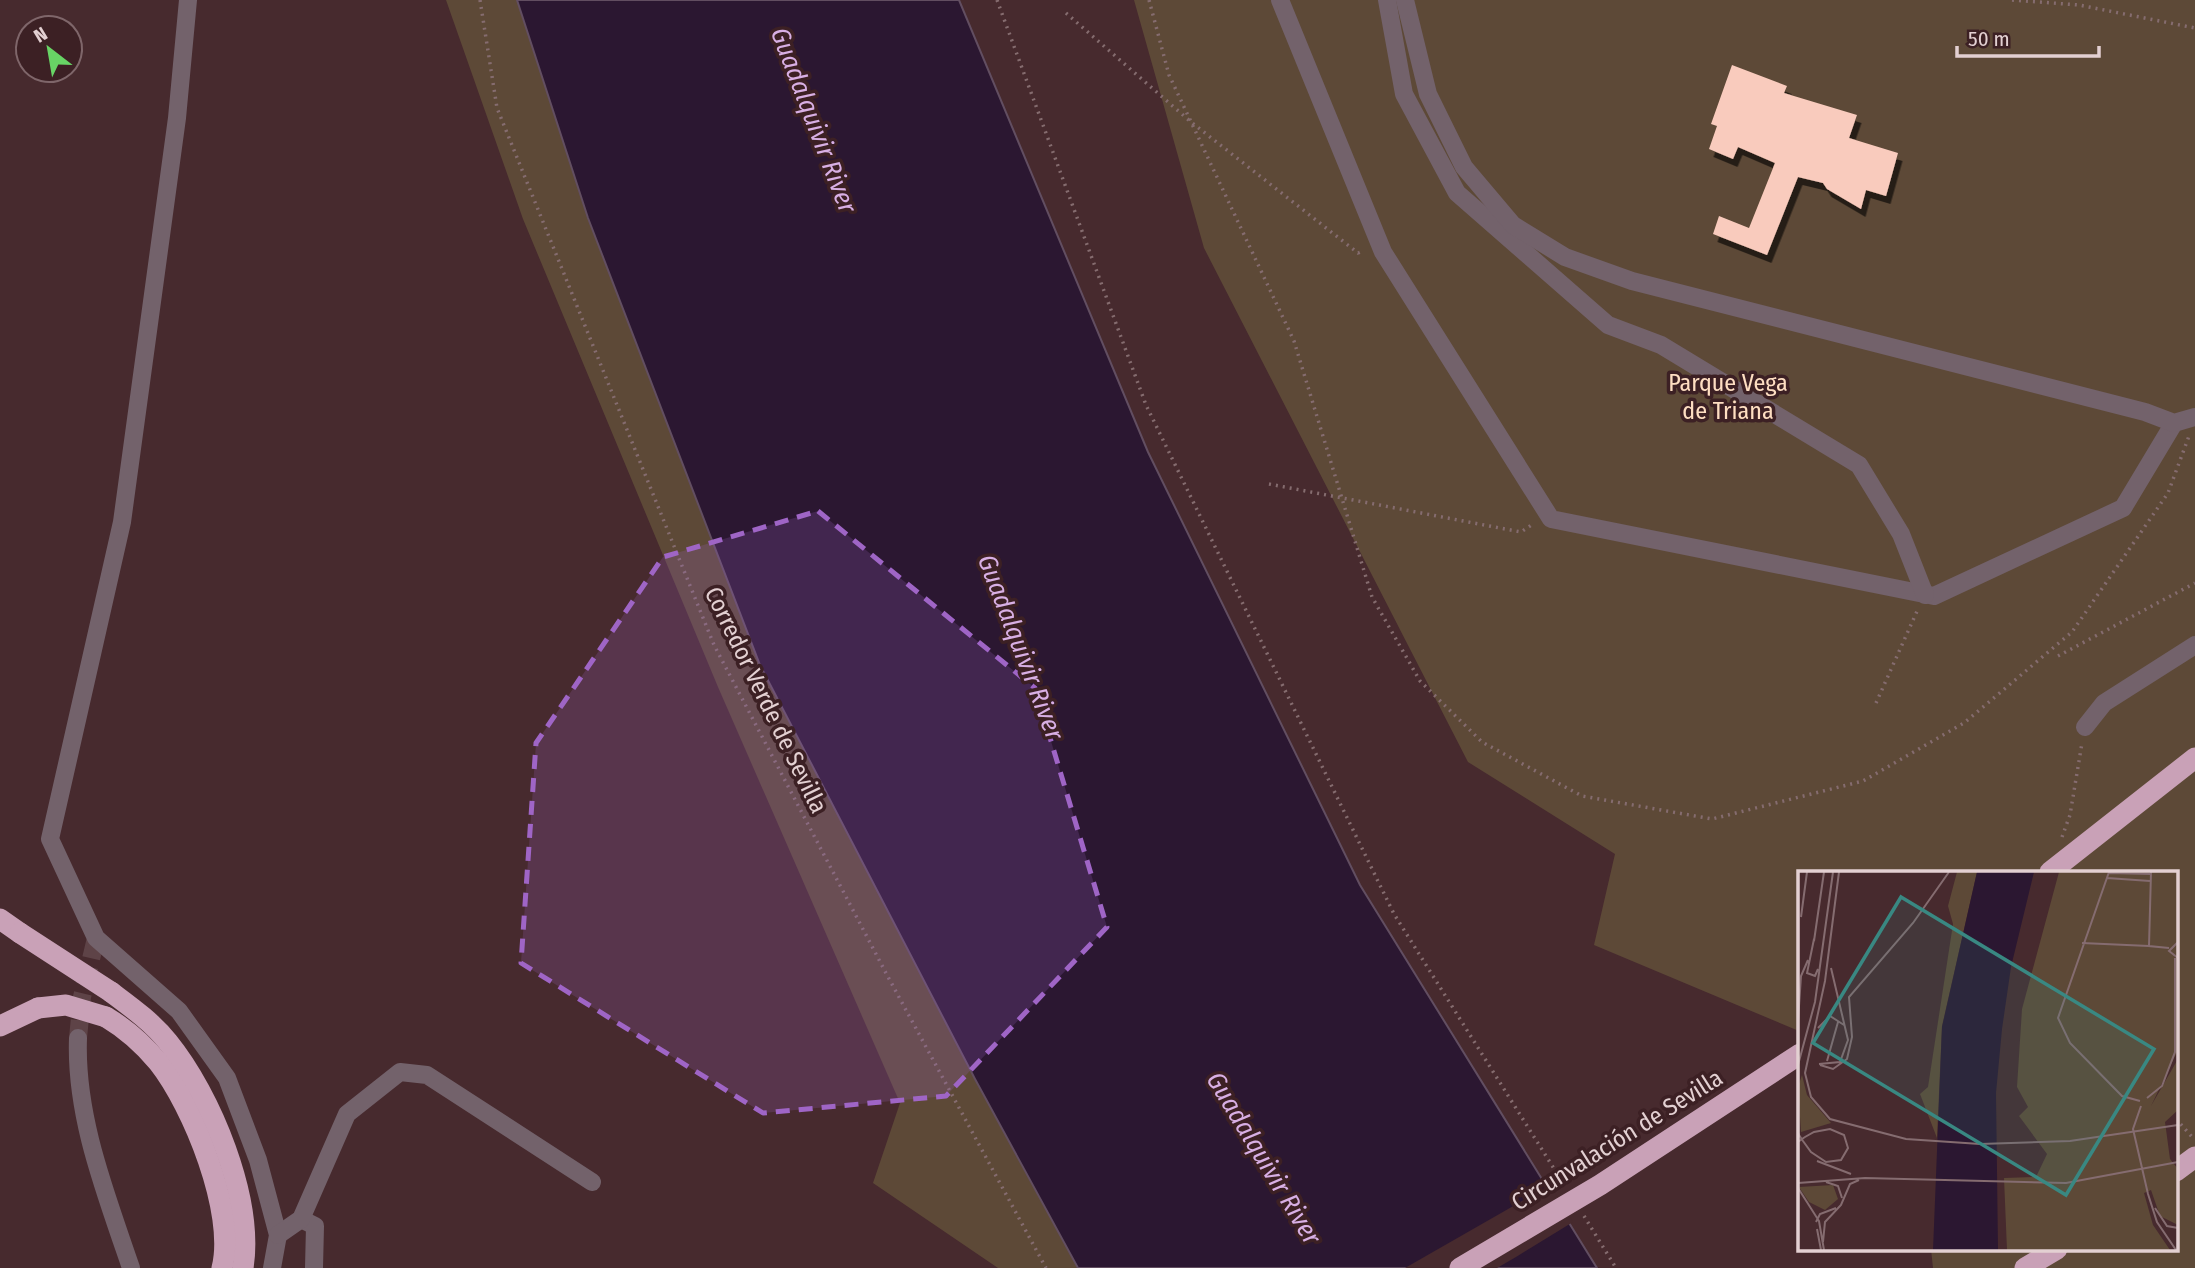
<svg xmlns="http://www.w3.org/2000/svg" width="2195" height="1268" viewBox="0 0 2195 1268" font-family="'Fira Sans Condensed',sans-serif">
<style>
.green{fill:#5d4937}
.water{fill:#2b1731;stroke:#624e61;stroke-width:2}
.pier{fill:#472a2e}
.building{fill:#f9cbbd;filter:url(#shadow)}
.lines{fill:none;stroke-linecap:round;stroke-linejoin:round}
.minor-tunnel{stroke:#5e4347;stroke-width:18;stroke-dasharray:18 9;stroke-linecap:butt}
.path{stroke:#856c6f;stroke-width:3.5;stroke-dasharray:2 5;stroke-linecap:butt}
.minor{stroke:#73626b;stroke-width:18}
.highway{stroke:#c9a1b7;stroke-width:21}
.highway-bridge{stroke:#c9a1b7;stroke-width:21}
.marked{fill:#9f65c6;fill-opacity:0.2;stroke:#9f65c6;stroke-width:5;stroke-dasharray:14 9;stroke-linejoin:round}
.labels{text-anchor:middle;stroke-width:7;stroke-linejoin:round;paint-order:stroke}
.park-label{font-size:24px;fill:#fedec2;stroke:#3c2024}
.street-label{font-size:24px;fill:#e3d0d2;stroke:#3c2024}
.water-label{font-size:26px;font-style:italic;fill:#d8afe4;stroke:#3c2024}
.inset-road{fill:none;stroke:#856c70;stroke-width:2}
.view{fill:#398882;fill-opacity:0.15;stroke:#398882;stroke-width:3.5}
.inset-edge{fill:none;stroke:#e3d0d2;stroke-width:3.5}
</style>
<defs>
<filter id="shadow"><feDropShadow dx="4.5" dy="8" stdDeviation="0" flood-color="#0009"/></filter>
</defs>
<rect width="100%" height="100%" fill="#472a2e"/>
<g class="green">
<polygon points="446,0 517,0 588,218 760,665 975,1079 1078,1268 998,1268 873,1183 900,1103 718,687 523,219"/>
<polygon points="1134,0 2195,0 2195,1268 1933,1268 1931,1249 2176,1249 2176,872 1800,872 1799,1031 1594,945 1615,854 1468,762 1204,248"/>
</g>
<polygon class="water" points="517,0 959,0 1148,452 1360,885 1597,1268 1078,1268 975,1079 760,665 588,218"/>
<polygon class="pier" points="1550,1185 1573,1222 1516,1257 1497,1268 1405,1268"/>
<polygon class="building" points="1732,65 1787,86 1784,93 1857,115 1849,138 1898,153 1886,196 1866,190 1861,209 1827,189 1823,183 1798,177 1767,255 1713,234 1719,216 1749,228 1775,163 1738,147 1733,159 1709,149 1717,126 1711,124"/>
<g class="lines">
<polyline class="minor-tunnel" points="78,1038 82,997 96,938"/>
<g class="path">
<polyline points="480,0 497,108 714,645 887,975 1046,1268"/>
<polyline points="997,0 1146,405 1394,914 1563,1183"/>
<polyline points="1149,0 1169,75 1294,341 1372,597 1420,681 1482,742 1582,796 1712,819 1863,781 1964,723 2072,632 2168,493 2189,436"/>
<polyline points="2012,0 2079,5 2195,28"/>
<polyline points="1066,13 1191,122 1358,253 1363,251"/>
<polyline points="1269,484 1521,532 1533,524"/>
<polyline points="2058,656 2195,583"/>
<polyline points="1876,703 1918,609"/>
<polyline points="2062,837 2070,815 2082,743"/>
<polyline points="2176,1119 2193,1138"/>
<polyline points="1584,1216 1616,1268"/>
</g>
<g class="minor">
<polyline points="188,0 177,118 122,522 50,839 96,938 179,1011 227,1078 258,1160 278,1235 272,1268"/>
<polyline points="1280,0 1383,252 1551,519 1934,596 2123,508 2174,423"/>
<polyline points="1387,0 1404,94 1457,193 1608,325 1661,345 1859,465 1901,534 1925,595"/>
<polyline points="1405,0 1428,94 1464,167 1513,225 1565,257 1632,281 2145,412 2174,423 2195,417"/>
<polyline points="2085,727 2104,703 2195,645"/>
<path d="M78,1038C75,1117 106,1194 131,1268"/>
<polyline points="301,1219 315,1226 314,1268"/>
<polyline points="278,1235 301,1219 347,1114 400,1072 427,1075 592,1182"/>
</g>
<g class="highway">
<polyline points="2050,872 2195,758"/>
<polyline points="0,919 20,933"/>
<path d="M111,992C131,1007 152,1022 168,1042C211,1095 254,1199 243,1268"/>
<path d="M106,1017C126,1029 143,1044 158,1062C193,1106 236,1213 222,1268"/>
<polyline points="0,1026 38,1008"/>
<polyline points="2176,1171 2195,1157"/>
<polyline points="2025,1268 2057,1249"/>
</g>
<g class="highway-bridge">
<polyline points="20,933 111,992"/>
<polyline points="38,1008 66,1005 106,1017"/>
<polyline points="1460,1268 1600,1185 1800,1054"/>
</g>
</g>
<path class="marked" d="M818,511L1035,688L1107,927L946,1096L763,1113L521,963L536,743L663,557Z"/>
<g class="labels">
<g class="park-label">
<text x="1728" y="391">Parque Vega<tspan x="1728" dy="28">de Triana</tspan></text>
</g>
<g class="street-label">
<text transform="translate(766 700) rotate(64)" y="8">Corredor Verde de Sevilla</text>
<text transform="translate(1617 1140) rotate(-32)" y="8">Circunvalación de Sevilla</text>
</g>
<g class="water-label">
<text transform="translate(814 120) rotate(69)" y="9">Guadalquivir River</text>
<text transform="translate(1021 647) rotate(69)" y="9">Guadalquivir River</text>
<text transform="translate(1264 1158) rotate(59)" y="9">Guadalquivir River</text>
</g>
</g>
<g transform="translate(1798 871)">
<rect width="380" height="380" fill="#472a2e"/>
<path d="M159,1H179L144,155L139,267L122,223L130,216L155,53L150,35ZM261,1H380V179L353,235L380,188V239L367,251L372,288L380,298V354L362,345L353,319L346,322L355,354L372,379H209L206,307L238,306L249,283L221,245L230,236L219,216L224,138ZM4,204L9,224L33,252L3,261L0,216ZM35,314L40,328L27,339L11,331L1,316Z" fill="#5d4937"/>
<path d="M179,1H236L213,96L204,158L198,222L200,379H135L144,156Z" fill="#2b1731"/>
<path class="inset-road" d="M41,1L27,110L7,202L13,226L32,248L108,268L182,273L272,270L380,254M311,1L260,147L272,172L324,225L342,230M353,1L351,75L371,77M311,2L353,3M309,7L352,10M3,46L9,1M16,68L9,102L17,105L20,98M16,70L26,1M380,71L371,80L380,87M284,72L351,75M0,150L3,105L10,89M20,157L32,145L46,154M29,190L40,151M21,193L42,191L50,169L33,97M0,194L17,131L35,1M22,194L35,198L49,188L54,166L51,126L115,52L151,1M349,227L364,215L377,181V87M343,235L335,258L350,323L359,351L378,379M0,262L1,264L5,270L13,281L28,291L43,289L50,277L46,264L32,258L16,261L7,266L4,268L0,271M19,290L53,303M28,311L40,315L44,327M0,312L67,307L268,312L380,291M0,317L21,350L26,379M357,337L369,355L380,357M18,351L22,343L38,337M19,358L23,379M25,371L27,351L43,334L52,313L61,309"/>
<path class="view" d="M103,26L356,178L268,324L15,172Z"/>
<rect width="380" height="380" class="inset-edge"/>
</g>
<g transform="translate(49 49) rotate(329)"><circle r="33" fill="#3c2024" stroke="#7f666a" stroke-width="2"/>
<path d="M0-5L12 26L0 18L-12 26Z" fill="#68d465"/>
<text y="-10" font-size="19" font-weight="bold" text-anchor="middle" fill="#e3d0d2">N</text>
</g>
<path d="M1957 46v10h142v-10" fill="none" stroke="#e3d0d2" stroke-width="3.5"/>
<text x="1968" y="46" font-size="21" fill="#e3d0d2" stroke="#3c2024" stroke-width="5" paint-order="stroke">50 m</text>
</svg>
